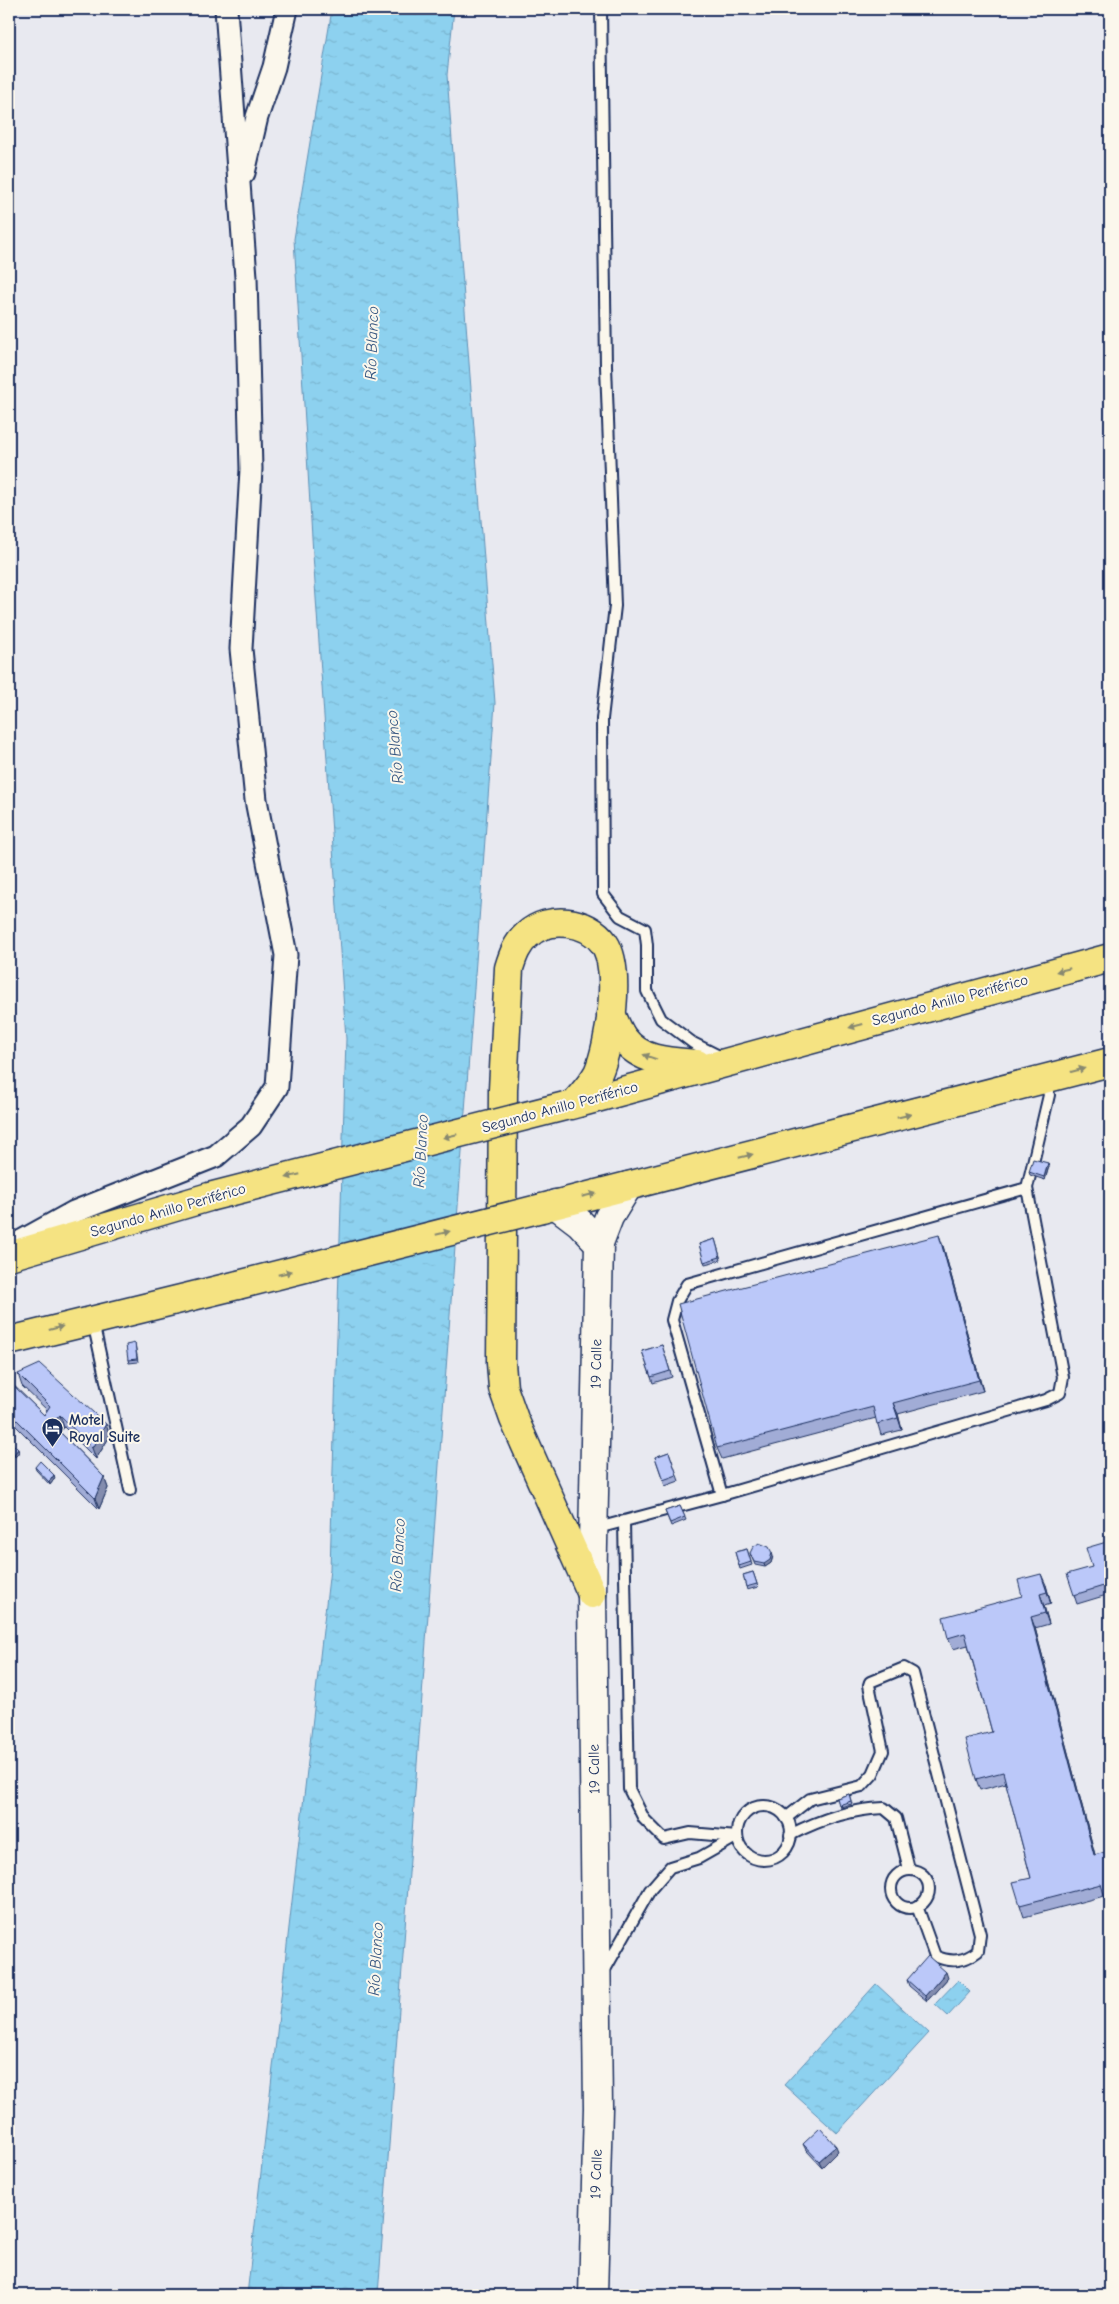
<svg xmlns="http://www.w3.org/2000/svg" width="1119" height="2304" viewBox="0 0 1119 2304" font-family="'Comic Neue',sans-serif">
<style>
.water{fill:url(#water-ripples);stroke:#5f90b5}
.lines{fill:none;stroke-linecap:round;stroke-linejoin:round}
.lane-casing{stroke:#1b2f5e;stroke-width:14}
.street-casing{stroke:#1b2f5e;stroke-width:25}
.secondary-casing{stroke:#1b2f5e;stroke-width:31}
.primary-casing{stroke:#1b2f5e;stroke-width:31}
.lane{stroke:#fbf7ec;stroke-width:10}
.street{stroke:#fbf7ec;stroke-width:21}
.secondary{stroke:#fbf7ec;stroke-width:28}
.primary{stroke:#f5e382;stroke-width:28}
.primary-bridge-casing{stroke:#1b2f5e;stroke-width:31;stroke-linecap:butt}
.primary-bridge{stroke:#f5e382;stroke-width:28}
.wall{fill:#a1acd6;stroke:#1b2f5e}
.shaded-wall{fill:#838cae;stroke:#1b2f5e}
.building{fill:#bbc8f9;stroke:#1b2f5e}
.oneway{fill:#888970}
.labels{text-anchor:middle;stroke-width:4;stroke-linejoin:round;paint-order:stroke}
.street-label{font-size:15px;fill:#1b2f5e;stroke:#fbf7ec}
.poi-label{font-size:15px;font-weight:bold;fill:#1b2f5e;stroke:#fbf7ec;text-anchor:start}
.water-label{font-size:16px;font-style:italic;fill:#385882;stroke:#fbf7ec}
</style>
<defs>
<pattern id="water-ripples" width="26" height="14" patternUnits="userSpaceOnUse" patternTransform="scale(1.25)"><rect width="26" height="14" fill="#8dd1ef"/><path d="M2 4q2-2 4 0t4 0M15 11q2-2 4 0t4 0" fill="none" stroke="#79b4cf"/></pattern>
</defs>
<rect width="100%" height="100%" fill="#e8e9f0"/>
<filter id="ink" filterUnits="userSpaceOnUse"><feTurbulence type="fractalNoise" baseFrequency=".02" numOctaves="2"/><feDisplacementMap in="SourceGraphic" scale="10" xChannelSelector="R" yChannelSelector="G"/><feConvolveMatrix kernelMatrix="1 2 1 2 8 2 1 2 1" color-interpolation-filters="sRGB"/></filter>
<g filter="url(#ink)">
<g class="water">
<polygon points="332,9 454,9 447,75 495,703 378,2295 247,2295 330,1569 346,1039 313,554 294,239"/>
<polygon points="958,1980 970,1992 948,2016 935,2004"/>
<polygon points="876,1984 929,2033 837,2133 784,2085"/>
</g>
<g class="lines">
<defs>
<g id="lane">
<polyline points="601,9 606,366 615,606 602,719 603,894 620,916 645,929 647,945 647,991 661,1019 693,1043 723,1058"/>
<polyline points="93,1322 130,1490"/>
<polyline points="722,1495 672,1320 677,1301 687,1284 1027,1188"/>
<polyline points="624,1522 629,1789 644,1819 664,1839 690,1833 737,1837"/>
<polyline points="594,1529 722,1495 1046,1400 1060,1393 1063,1377 1027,1188 1049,1095 1045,1081"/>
<circle cx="764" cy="1833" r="27"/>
<path d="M786,1818L810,1799L862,1786L873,1774L883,1751L869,1685L870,1682L904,1668L913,1673L980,1934L978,1951C964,1962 951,1963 935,1956L917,1906"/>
<path d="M790,1835C819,1820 851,1809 884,1808L896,1818L909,1869"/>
<circle cx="910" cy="1889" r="19"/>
<polyline points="603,1973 650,1890 670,1867 699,1858 736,1837"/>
</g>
<g id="street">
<polyline points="244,173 257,117 274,67 287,9"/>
<polyline points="9,1248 74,1212 216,1156 251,1126 277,1087 286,955 256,800 241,649 251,469 246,277 226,9"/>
</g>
<g id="secondary">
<polyline points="555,1204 580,1223 599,1243"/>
<polyline points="593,2295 598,2108 592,1594 599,1243 609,1217 628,1186"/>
</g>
<g id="primary">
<path d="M611,1014C615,1022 618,1032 624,1039C641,1062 671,1062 697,1064"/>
<path d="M575,1103C583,1094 592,1084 598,1073C610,1045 622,969 604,943C588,920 548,915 527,935C517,944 513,955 509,968L503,1090L501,1363L503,1388L514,1419L592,1594"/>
<polyline points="571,1105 1110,958"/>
<polyline points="542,1208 1110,1062"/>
<polyline points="9,1256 209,1197"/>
<polyline points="9,1341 238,1285"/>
</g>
</defs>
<use href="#lane" class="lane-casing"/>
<use href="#street" class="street-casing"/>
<use href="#secondary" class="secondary-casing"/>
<use href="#primary" class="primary-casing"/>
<use href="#lane" class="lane"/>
<use href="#street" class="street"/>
<use href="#secondary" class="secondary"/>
<use href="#primary" class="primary"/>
<defs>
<g id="primary-bridge">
<polyline points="209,1197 565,1106"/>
<polyline points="238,1285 542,1208"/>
</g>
</defs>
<use href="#primary-bridge" class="primary-bridge-casing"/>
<use href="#primary-bridge" class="primary-bridge"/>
</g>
<g class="wall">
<polygon points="1048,1163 1049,1166 1045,1180 1030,1175 1029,1172"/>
<polygon points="715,1239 721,1260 705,1264 699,1244"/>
<polygon points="943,1246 983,1391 898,1414 902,1430 881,1435 876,1418 722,1459 717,1448"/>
<polygon points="135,1343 138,1362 129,1363 128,1360"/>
<polygon points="662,1345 672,1377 653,1383 642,1351"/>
<polygon points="18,1374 110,1436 96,1459 64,1427 60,1432 104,1477 108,1488 99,1509 9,1419 9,1381 44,1415 47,1410 22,1386"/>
<polygon points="9,1440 19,1452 15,1457 9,1452"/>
<polygon points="669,1452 679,1481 665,1486 655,1457"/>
<polygon points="35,1467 54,1475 55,1478 50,1485 36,1470"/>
<polygon points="680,1506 686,1520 671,1526 665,1511"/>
<polygon points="1110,1541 1110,1594 1077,1604 1074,1595 1092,1567"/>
<polygon points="747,1549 752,1565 740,1569 735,1552"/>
<polygon points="750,1553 773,1556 771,1563 765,1567 755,1565"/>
<polygon points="753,1572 758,1587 747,1590 743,1575"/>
<polygon points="1046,1585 1051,1604 1044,1606 1049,1624 1035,1628 1095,1855 1110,1851 1110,1909 1109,1910 1104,1896 1024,1917 1020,1905 1031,1878 1006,1783 980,1790 976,1779 992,1732 968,1645 953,1649 948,1638 1022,1596"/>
<polygon points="849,1794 852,1804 840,1807 837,1798"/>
<polygon points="948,1978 927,2001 909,1986 907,1980"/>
<polygon points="803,2144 838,2151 822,2167 806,2150"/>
</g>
<g class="shaded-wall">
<polygon points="1048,1163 1049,1166 1045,1180 1044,1177"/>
<polygon points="939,1235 943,1246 983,1391 979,1380"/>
<polygon points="893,1403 898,1414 902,1430"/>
<polygon points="60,1415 64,1427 57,1436 52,1424"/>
<polygon points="106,1424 110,1436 96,1459 92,1448"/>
<polygon points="18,1449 19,1452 15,1457 14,1454"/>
<polygon points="54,1475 55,1478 50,1485 49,1482"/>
<polygon points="104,1477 108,1488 99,1509 95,1498"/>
<polygon points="772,1553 773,1556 771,1563 765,1567 764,1564"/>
<polygon points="1041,1574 1046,1585 1051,1604"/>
<polygon points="1040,1594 1044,1606 1049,1624 1045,1613"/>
<polygon points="1031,1617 1035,1628 1098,1866 1094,1855"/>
<polygon points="946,1972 948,1978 927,2001 925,1996"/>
<polygon points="836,2146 838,2151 822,2167 819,2161"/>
</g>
<g class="building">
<polygon points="1033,1159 1048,1163 1044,1177 1029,1172"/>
<polygon points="939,1235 979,1380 893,1403 898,1418 877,1424 873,1407 717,1448 678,1304"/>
<polygon points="715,1239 720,1257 704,1262 699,1244"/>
<polygon points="135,1343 137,1359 128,1360 126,1345"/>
<polygon points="662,1345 670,1371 651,1377 642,1351"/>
<polygon points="40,1364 106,1424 92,1448 60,1415 52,1424 104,1477 95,1498 9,1412 9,1381 44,1415 50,1406 18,1374"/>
<polygon points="9,1440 18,1449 14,1454 9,1450"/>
<polygon points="669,1452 677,1475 663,1480 655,1457"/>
<polygon points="40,1461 54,1475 49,1482 35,1467"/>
<polygon points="680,1506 685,1517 670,1523 665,1511"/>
<polygon points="1110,1541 1110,1584 1074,1595 1067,1574 1092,1567 1086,1548"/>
<polygon points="759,1543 769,1547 772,1553 770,1560 764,1564 754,1562 750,1553 753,1547"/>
<polygon points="747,1549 751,1562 739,1566 735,1552"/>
<polygon points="753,1572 757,1584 746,1587 743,1575"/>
<polygon points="1041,1574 1047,1592 1040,1594 1045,1613 1031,1617 1094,1855 1110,1851 1110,1897 1105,1898 1101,1884 1020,1905 1013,1882 1031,1878 1003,1772 976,1779 965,1739 992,1732 965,1633 948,1638 943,1617 1022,1596 1018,1580"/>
<polygon points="849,1794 851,1801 839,1805 837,1798"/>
<polygon points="928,1956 946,1972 925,1996 907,1980"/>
<polygon points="820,2128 836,2146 819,2161 803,2144"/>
</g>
<defs><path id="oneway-solid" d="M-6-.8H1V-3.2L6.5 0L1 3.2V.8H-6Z" transform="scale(1.25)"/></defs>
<g class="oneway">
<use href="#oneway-solid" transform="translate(1063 970) rotate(166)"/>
<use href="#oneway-solid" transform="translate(856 1026) rotate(165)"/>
<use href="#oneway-solid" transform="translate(650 1057) rotate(-161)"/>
<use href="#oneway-solid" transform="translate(1078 1070) rotate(-15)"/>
<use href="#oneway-solid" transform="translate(904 1116) rotate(-14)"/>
<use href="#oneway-solid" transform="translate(450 1136) rotate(166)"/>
<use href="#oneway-solid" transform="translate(746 1156) rotate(-14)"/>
<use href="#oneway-solid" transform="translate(293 1176) rotate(166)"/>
<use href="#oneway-solid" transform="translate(589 1195) rotate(-14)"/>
<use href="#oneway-solid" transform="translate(443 1233) rotate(-14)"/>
<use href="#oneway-solid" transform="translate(285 1273) rotate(-14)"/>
<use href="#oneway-solid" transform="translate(56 1328) rotate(-15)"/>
</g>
</g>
<defs>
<symbol id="hotel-pin" viewBox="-11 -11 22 30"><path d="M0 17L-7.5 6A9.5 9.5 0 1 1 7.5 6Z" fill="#1b2f5e" stroke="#fbf7ec"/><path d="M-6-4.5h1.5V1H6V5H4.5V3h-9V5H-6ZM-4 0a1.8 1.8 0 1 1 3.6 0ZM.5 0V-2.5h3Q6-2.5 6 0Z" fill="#fff"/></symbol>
</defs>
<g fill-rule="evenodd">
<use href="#hotel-pin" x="40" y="1416" width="25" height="34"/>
</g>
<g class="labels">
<g class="street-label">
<text transform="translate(950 1000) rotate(-15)" y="5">Segundo Anillo Periférico</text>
<text transform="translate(560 1107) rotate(-15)" y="5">Segundo Anillo Periférico</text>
<text transform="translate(168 1210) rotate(-16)" y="5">Segundo Anillo Periférico</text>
<text transform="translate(596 1364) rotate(-89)" y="5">19 Calle</text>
<text transform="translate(594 1769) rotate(-91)" y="5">19 Calle</text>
<text transform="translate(596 2174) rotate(-88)" y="5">19 Calle</text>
</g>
<g class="poi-label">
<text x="69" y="1425">Motel<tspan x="69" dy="17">Royal Suite</tspan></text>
</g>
<g class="water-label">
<text transform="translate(371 343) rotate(-88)" y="6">Río Blanco</text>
<text transform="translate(394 747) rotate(-95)" y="6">Río Blanco</text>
<text transform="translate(420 1151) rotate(-87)" y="6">Río Blanco</text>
<text transform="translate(397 1555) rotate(-87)" y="6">Río Blanco</text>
<text transform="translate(375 1959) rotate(-87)" y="6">Río Blanco</text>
</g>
</g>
<rect width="1119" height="2304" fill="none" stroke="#fbf7ec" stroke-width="30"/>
<rect x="15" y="15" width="1089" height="2274" fill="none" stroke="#1b2f5e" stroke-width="2" filter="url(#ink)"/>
</svg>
